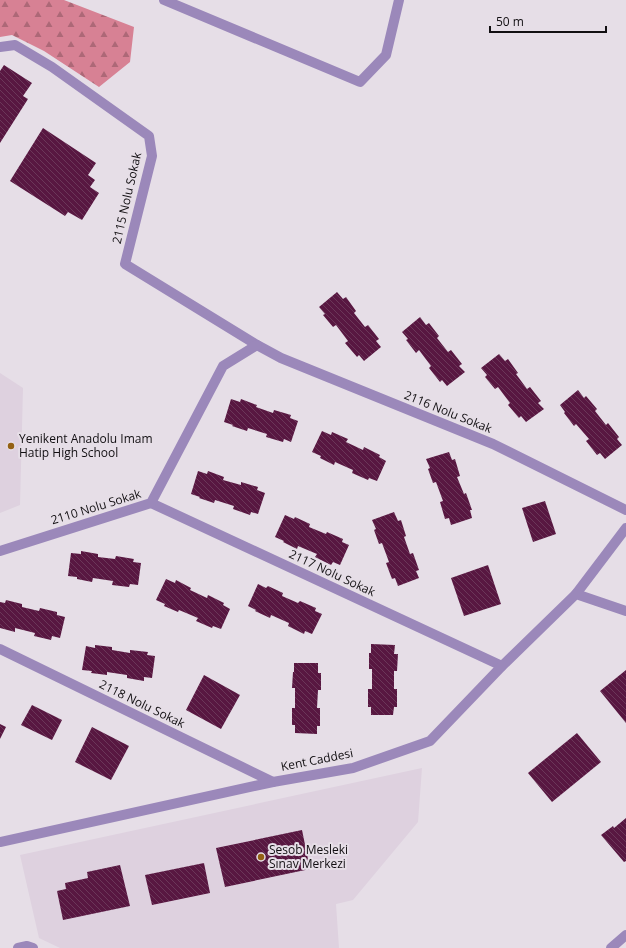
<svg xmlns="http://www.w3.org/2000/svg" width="626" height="948" viewBox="0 0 626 948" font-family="'Open Sans',sans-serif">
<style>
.built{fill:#ded1df}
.forest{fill:url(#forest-firs)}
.building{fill:url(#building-back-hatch)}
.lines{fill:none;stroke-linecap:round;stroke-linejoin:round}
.street{stroke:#9b88ba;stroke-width:10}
.poi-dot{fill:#946114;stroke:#e6dee7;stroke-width:1.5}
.labels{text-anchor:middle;stroke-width:4;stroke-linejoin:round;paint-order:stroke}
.street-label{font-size:12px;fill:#120f12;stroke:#e6dee7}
.poi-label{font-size:12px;fill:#120f12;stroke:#e6dee7;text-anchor:start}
</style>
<defs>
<pattern id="forest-firs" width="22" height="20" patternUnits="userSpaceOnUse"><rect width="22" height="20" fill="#d78194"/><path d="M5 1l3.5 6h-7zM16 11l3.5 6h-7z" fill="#ad6877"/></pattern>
<pattern id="building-back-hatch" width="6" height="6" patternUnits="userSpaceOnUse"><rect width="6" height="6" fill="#581741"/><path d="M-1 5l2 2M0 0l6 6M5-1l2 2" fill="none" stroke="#6b3759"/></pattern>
</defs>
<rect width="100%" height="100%" fill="#e6dee7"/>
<g class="built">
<polygon points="0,373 23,388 20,505 0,513"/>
<polygon points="422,768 418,822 353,900 336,904 339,948 60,948 39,938 20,855"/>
</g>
<polygon class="forest" points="0,0 64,0 134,27 130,62 99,87 44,51 12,35 0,37"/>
<g class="building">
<polygon points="4,65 32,83 23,96 28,99 0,143 0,71"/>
<polygon points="43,128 96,163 88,175 95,180 90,187 99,193 82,220 68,212 65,216 10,181"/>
<polygon points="337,292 343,299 346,297 356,311 354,313 365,327 368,325 379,339 376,341 381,347 364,361 359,355 357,357 345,343 348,341 336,325 333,327 323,315 325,314 319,307"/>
<polygon points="420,317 426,325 429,323 439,336 437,338 448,352 451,350 462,364 459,366 465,372 447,386 442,380 440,382 429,368 431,366 419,350 416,353 406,340 408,339 402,332"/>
<polygon points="499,354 505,361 508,359 518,373 516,374 527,389 530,387 541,401 538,403 544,409 526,422 521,416 519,418 508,405 510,403 498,387 495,389 485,377 487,375 481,368"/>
<polygon points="578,390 584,398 586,396 597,409 595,411 606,425 608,423 619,437 617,439 622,445 605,459 600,453 597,455 586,441 589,439 576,424 574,426 564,413 565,412 560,405"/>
<polygon points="231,399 240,402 241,399 257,405 256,407 273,413 274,410 291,415 290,418 298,421 291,442 284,439 283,442 266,437 267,434 248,428 247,431 232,426 233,425 224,422"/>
<polygon points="322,431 331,435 332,432 348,439 346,442 363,450 364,447 380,455 379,457 386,461 377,481 369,478 368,480 352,473 353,470 335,462 334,465 320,458 321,456 312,452"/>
<polygon points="449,452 452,460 455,459 460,476 457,477 464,494 466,493 472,510 470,510 472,518 451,525 449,518 445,519 440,502 443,501 436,482 433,483 428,469 430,468 426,459"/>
<polygon points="198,471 207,474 208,471 224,477 223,480 241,485 241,482 258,487 257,490 265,493 258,514 251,512 250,515 233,509 234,506 215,500 214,503 199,498 200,497 191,494"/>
<polygon points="545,501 556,534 533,542 522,508"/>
<polygon points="394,512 398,521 401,520 406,536 404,537 410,554 413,553 419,570 416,571 419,578 398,586 395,578 392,579 386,563 389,562 382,543 379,544 374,530 376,529 372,520"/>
<polygon points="285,515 294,519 295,517 310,524 309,527 326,534 327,532 343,539 342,542 349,545 340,565 333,562 331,565 315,557 317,554 298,546 297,549 283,542 284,541 275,537"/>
<polygon points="81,551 98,554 98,557 115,559 116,556 134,559 133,562 141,563 138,585 130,584 129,587 112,585 113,581 93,578 92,582 77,579 77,577 68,576 71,553 81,554"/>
<polygon points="488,565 501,604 464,616 451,578"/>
<polygon points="166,579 175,583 176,580 191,588 190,590 207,598 208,595 224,603 223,605 230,609 221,629 213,626 212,628 196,621 198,618 179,610 178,612 164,606 165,604 156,600"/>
<polygon points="258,584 266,588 268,586 283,593 282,596 298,603 300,601 316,608 315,611 322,614 312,634 305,631 304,634 288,626 289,623 271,615 270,618 255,611 256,610 248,606"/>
<polygon points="6,600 22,604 22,607 39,611 40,608 57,612 57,615 65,617 60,638 52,636 51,640 34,636 35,633 15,628 15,632 0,628 0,602 5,603"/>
<polygon points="371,644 395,645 394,654 398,654 397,671 394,671 394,689 397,689 397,707 394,707 393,715 371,715 371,707 368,707 368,689 372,689 372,669 369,669 369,653 371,653"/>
<polygon points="95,645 112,647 112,650 130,653 130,650 148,652 147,655 155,656 152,678 144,677 144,681 127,678 127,675 107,672 107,675 91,673 92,671 82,670 86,646 95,648"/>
<polygon points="294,663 318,663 318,673 321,673 321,690 318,690 317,708 320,708 320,726 317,726 317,734 295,733 295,725 292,725 292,708 295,708 295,688 292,688 293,672 294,672"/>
<polygon points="626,670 626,723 600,691"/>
<polygon points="204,675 240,695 221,729 186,710"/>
<polygon points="32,705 62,720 52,740 21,725"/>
<polygon points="0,724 6,727 0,739"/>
<polygon points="92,727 129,746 111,780 75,762"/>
<polygon points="577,733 601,762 552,802 528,773"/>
<polygon points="626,818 626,861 624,862 601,835 613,826 614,828"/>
<polygon points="302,830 310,869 225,887 216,848"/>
<polygon points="204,863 210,893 152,905 145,875"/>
<polygon points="120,865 130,906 63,920 57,891 66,889 65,883 88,878 87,872"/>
</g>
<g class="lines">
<g class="street">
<polyline points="164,0 360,82 386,55 399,0"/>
<polyline points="0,47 15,45 52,67 149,136 152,156 125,264 257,345 281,358 493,444 626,510"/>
<polyline points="151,503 502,666"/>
<polyline points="0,551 151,503 223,366 257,345"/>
<polyline points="576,594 626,528"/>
<polyline points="0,649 273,782"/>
<polyline points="0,842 273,782 353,768 430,741 502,666 576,594 626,611"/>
<polyline points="18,948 27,946 33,948"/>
<polyline points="611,948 626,935"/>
</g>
</g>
<g class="poi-dot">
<circle cx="11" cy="446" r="4"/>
<circle cx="261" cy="857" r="4"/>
</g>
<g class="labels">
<g class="street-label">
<text transform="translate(127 198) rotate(-77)" y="4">2115 Nolu Sokak</text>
<text transform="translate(448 412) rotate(22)" y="4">2116 Nolu Sokak</text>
<text transform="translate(96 507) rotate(-17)" y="4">2110 Nolu Sokak</text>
<text transform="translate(332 573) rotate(25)" y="4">2117 Nolu Sokak</text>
<text transform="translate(142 704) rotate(26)" y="4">2118 Nolu Sokak</text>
<text transform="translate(317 760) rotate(-11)" y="4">Kent Caddesi</text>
</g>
<g class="poi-label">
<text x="19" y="443">Yenikent Anadolu Imam<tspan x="19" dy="14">Hatip High School</tspan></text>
<text x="269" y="854">Sesob Mesleki<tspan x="269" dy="14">Sınav Merkezi</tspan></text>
</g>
</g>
<path d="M490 26v6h116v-6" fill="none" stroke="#120f12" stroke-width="2"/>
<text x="496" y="26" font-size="12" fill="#120f12" stroke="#e6dee7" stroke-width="3" paint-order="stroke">50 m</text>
</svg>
